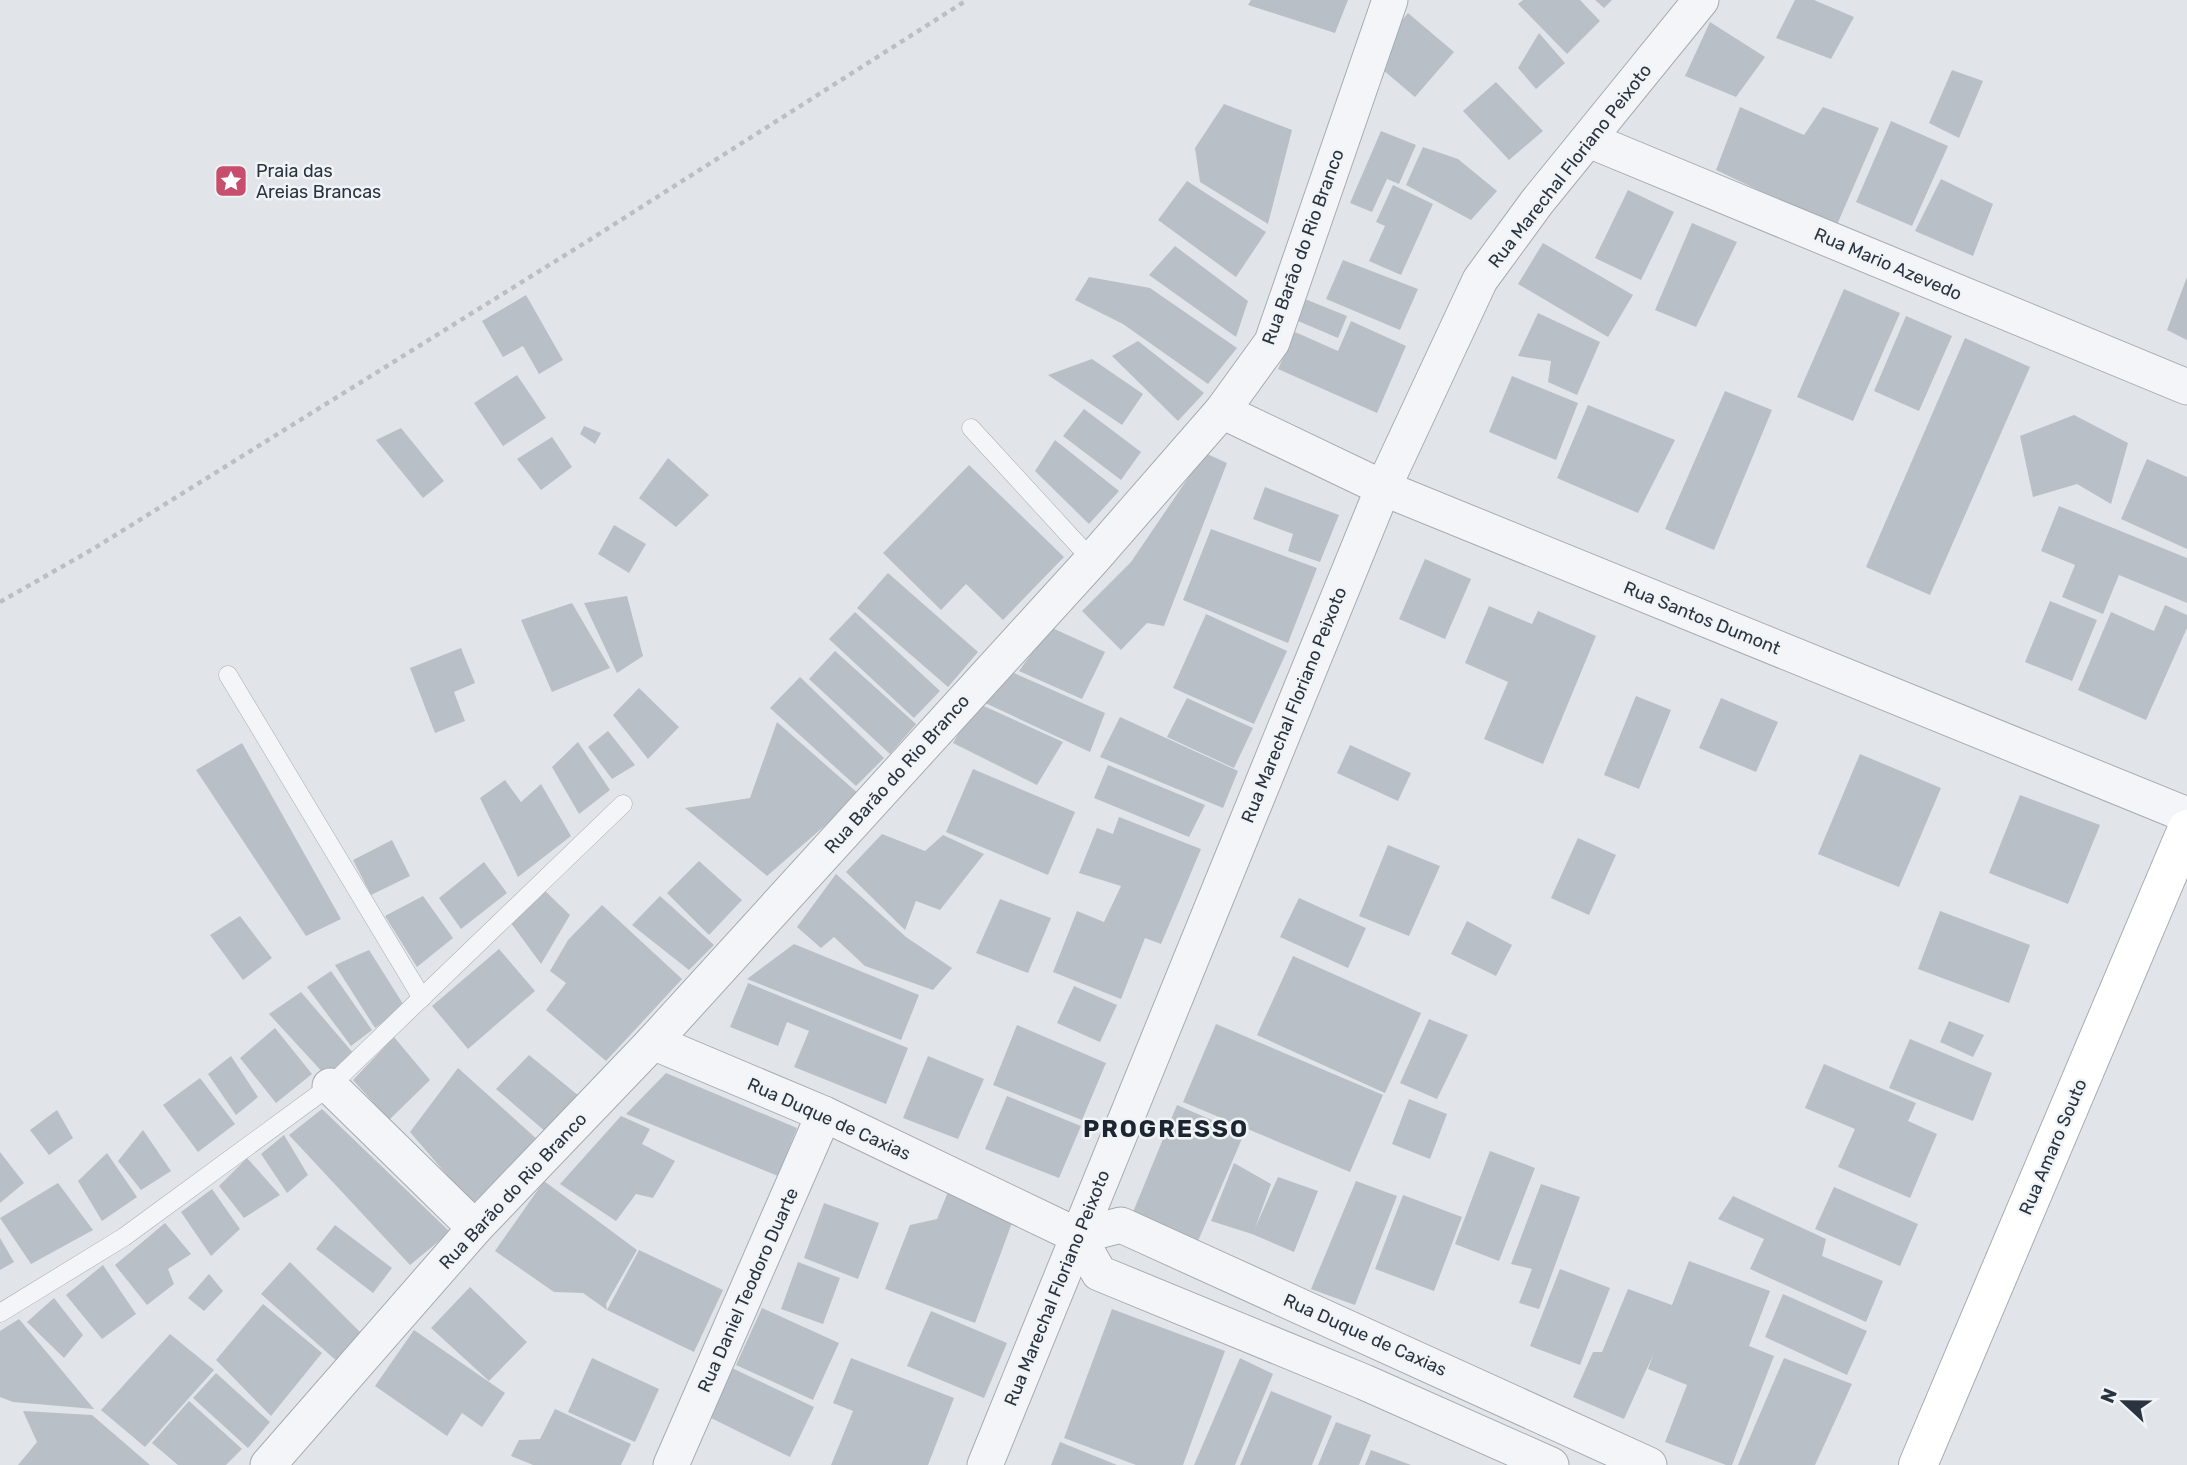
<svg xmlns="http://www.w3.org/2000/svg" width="2187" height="1465" viewBox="0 0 2187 1465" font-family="Rubik,sans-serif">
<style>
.building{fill:#b9bfc6}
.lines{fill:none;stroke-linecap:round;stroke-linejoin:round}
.lane-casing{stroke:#a6acb3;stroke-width:19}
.street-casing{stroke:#a6acb3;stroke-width:37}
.secondary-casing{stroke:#a6acb3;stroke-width:40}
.path{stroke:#bbbfc4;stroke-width:4.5;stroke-dasharray:5 5;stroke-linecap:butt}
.lane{stroke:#f4f5f8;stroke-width:18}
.street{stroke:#f4f5f8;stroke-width:35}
.secondary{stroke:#fff;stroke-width:38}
.labels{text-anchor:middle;stroke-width:5;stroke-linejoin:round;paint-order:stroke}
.street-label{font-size:18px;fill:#2a3440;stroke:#f1f4f7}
.poi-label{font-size:18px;fill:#2a3440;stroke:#f1f4f7;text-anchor:start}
.district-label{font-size:24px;font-weight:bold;letter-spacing:2px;fill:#1d2531;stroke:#f1f4f7}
</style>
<rect width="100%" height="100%" fill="#e1e5e9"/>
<g class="building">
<polygon points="1251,0 1348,0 1335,33 1248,5"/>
<polygon points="1523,0 1580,0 1600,21 1567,54 1518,4"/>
<polygon points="1595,0 1612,0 1604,8"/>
<polygon points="1795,0 1814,0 1854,17 1831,59 1776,38"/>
<polygon points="1408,13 1454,52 1415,97 1370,59"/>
<polygon points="1710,22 1765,57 1736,97 1685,76"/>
<polygon points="1539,33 1565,63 1536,89 1518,68"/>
<polygon points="1952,70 1983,81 1959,138 1929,123"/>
<polygon points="1496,82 1543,131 1509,160 1463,111"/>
<polygon points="1224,104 1292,130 1268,224 1200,182 1195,148"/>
<polygon points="1740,107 1804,135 1823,107 1879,128 1836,227 1716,170"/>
<polygon points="1891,121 1948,146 1912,226 1856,202"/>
<polygon points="1381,131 1416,145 1399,184 1387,179 1372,212 1350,203"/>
<polygon points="1423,147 1458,159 1497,191 1471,220 1406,185"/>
<polygon points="1941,179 1993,204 1973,256 1915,231"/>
<polygon points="1187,181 1266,232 1236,277 1158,220"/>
<polygon points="1393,185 1433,204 1401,275 1369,261 1385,226 1376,222"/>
<polygon points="1628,190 1674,212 1641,280 1595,258"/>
<polygon points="1692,223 1737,242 1696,327 1655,310"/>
<polygon points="1543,243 1633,295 1608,337 1518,284"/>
<polygon points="1175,246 1248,301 1236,337 1149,275"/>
<polygon points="1343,260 1418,289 1400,330 1326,299"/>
<polygon points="1089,277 1150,288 1237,348 1208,384 1123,324 1075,300"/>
<polygon points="2187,277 2187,340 2167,330"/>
<polygon points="1844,289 1900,313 1853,421 1797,397"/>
<polygon points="526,295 563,360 539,374 523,346 503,357 482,321"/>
<polygon points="1300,297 1347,316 1338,338 1291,318"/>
<polygon points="1538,313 1600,342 1577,395 1548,382 1551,361 1518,356"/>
<polygon points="1906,316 1952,336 1919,411 1874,391"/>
<polygon points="1351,321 1406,346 1377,413 1278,369 1295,332 1338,351"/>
<polygon points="1965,338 2030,367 1930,595 1866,567"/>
<polygon points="1138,341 1204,393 1178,421 1112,356"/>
<polygon points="1092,359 1143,394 1122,425 1048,375"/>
<polygon points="517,375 546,418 503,446 474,403"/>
<polygon points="1512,376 1578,403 1556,460 1489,432"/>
<polygon points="1725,391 1772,410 1714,550 1665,529"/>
<polygon points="1588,405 1675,440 1638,513 1557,478"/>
<polygon points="1084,409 1141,452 1121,480 1063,436"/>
<polygon points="2074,415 2128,443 2111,504 2077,484 2033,497 2020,436"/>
<polygon points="584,426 601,433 595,444 580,434"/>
<polygon points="401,428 444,481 423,498 376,440"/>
<polygon points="552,437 572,467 541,490 517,459"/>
<polygon points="1055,440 1119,491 1089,524 1035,471"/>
<polygon points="1205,453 1227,463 1164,626 1147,623 1121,650 1082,611 1131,562"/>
<polygon points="668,458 709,495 676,527 639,498"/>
<polygon points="2147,459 2187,477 2187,549 2121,519"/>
<polygon points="969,465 1064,557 1003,620 966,584 941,610 883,553"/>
<polygon points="1265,487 1339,515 1320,562 1288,551 1293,534 1253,519"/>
<polygon points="2059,506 2187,558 2187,603 2119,575 2103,614 2062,597 2075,565 2041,551"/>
<polygon points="614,525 646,544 629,573 598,554"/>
<polygon points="1211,529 1317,568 1288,643 1183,600"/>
<polygon points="1425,559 1471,579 1445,639 1399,619"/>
<polygon points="888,573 978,652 948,687 857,608"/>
<polygon points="627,596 643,656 617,673 584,603"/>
<polygon points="2050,601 2097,620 2072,681 2025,662"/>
<polygon points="572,603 610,668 552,692 521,620"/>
<polygon points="2165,605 2187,615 2187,628 2146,720 2078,690 2111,612 2154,631"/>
<polygon points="1489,606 1532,624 1538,611 1596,636 1543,764 1484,739 1508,682 1465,663"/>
<polygon points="855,612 940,691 914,718 829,639"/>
<polygon points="1206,614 1287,651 1254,724 1173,688"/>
<polygon points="1050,627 1105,652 1082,699 1019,671"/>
<polygon points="461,648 475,683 454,692 465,721 435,733 410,668"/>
<polygon points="835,651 916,724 890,754 809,679"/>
<polygon points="1014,673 1105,713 1090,752 981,701"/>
<polygon points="800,677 884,758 856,786 770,708"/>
<polygon points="639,688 679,727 648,759 613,715"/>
<polygon points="1636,696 1671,710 1639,789 1604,775"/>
<polygon points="1187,698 1253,728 1234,768 1167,737"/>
<polygon points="1721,698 1778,722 1756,772 1699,748"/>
<polygon points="977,703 1063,742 1037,785 953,743"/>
<polygon points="1120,717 1238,771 1223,808 1100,757"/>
<polygon points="777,722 860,795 767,876 685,808 750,798"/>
<polygon points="608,731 635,765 612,779 588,747"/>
<polygon points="578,742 610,790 579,814 552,767"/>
<polygon points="242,743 341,919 306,936 196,770"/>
<polygon points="1350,745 1411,773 1398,801 1337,773"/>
<polygon points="1860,754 1941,788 1899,887 1818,854"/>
<polygon points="1108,765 1205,805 1189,837 1094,798"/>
<polygon points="973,769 1075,812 1048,875 946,832"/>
<polygon points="505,780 521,802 541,784 571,836 518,877 480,798"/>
<polygon points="2020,795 2100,825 2068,904 1989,873"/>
<polygon points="1119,817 1201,849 1161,944 1145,938 1121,999 1053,972 1077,911 1104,922 1121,886 1079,873 1097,828 1113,834"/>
<polygon points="882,834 925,851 943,835 984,854 940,910 916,901 905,930 846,872"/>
<polygon points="1578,838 1616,855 1589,915 1551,898"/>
<polygon points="392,840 410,876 371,895 353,860"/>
<polygon points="1388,845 1440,866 1409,936 1359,916"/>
<polygon points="699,861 742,900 709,935 667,893"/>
<polygon points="484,862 507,893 461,929 439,898"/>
<polygon points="836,874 906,937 952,968 933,990 865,966 834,937 821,948 797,927"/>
<polygon points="542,888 570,915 541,964 508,919"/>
<polygon points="423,896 453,938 417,967 385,916"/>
<polygon points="660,896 714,945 689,970 632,925"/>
<polygon points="1299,898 1366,928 1348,968 1280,937"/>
<polygon points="1000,899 1051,918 1028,973 976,953"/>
<polygon points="602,905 682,979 606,1061 546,1010 566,983 550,971 568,940"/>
<polygon points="1940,911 2030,945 2009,1003 1918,969"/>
<polygon points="240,916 272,958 243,980 210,935"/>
<polygon points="1467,921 1512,945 1496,976 1451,954"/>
<polygon points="794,944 919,995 901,1040 747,979"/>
<polygon points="499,949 535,991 468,1049 432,1006"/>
<polygon points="369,950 405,1007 375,1028 335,965"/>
<polygon points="1293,956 1421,1013 1385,1093 1257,1035"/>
<polygon points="331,971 372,1030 351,1046 307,987"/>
<polygon points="748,983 908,1048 886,1104 794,1067 809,1031 787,1022 778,1046 730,1027"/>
<polygon points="1074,986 1117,1005 1100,1042 1057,1023"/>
<polygon points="301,992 354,1054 326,1076 269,1014"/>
<polygon points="1429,1019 1468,1035 1437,1099 1400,1083"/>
<polygon points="1949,1021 1984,1035 1973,1057 1940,1042"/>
<polygon points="1216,1024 1383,1095 1350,1172 1183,1102"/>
<polygon points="1017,1025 1106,1063 1082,1120 993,1085"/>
<polygon points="275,1028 312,1074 276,1103 240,1058"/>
<polygon points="394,1037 430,1080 389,1120 353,1080"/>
<polygon points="1910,1039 1992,1073 1973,1121 1889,1088"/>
<polygon points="529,1055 579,1096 547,1133 496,1089"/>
<polygon points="231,1056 258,1097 236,1115 208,1074"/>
<polygon points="928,1056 984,1079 958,1139 903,1118"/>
<polygon points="1824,1064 1916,1103 1908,1121 1937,1134 1910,1198 1838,1167 1855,1129 1805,1108"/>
<polygon points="458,1068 539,1141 472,1204 410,1132"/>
<polygon points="666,1073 797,1128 778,1176 626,1114"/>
<polygon points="200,1078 235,1124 198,1152 163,1105"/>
<polygon points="1007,1096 1081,1126 1059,1178 985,1149"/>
<polygon points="1409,1099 1447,1114 1430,1159 1392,1144"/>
<polygon points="1177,1105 1244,1134 1198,1241 1133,1212"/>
<polygon points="322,1109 450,1232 410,1265 289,1135"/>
<polygon points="57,1110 73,1138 49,1155 30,1130"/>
<polygon points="621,1116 650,1129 642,1144 675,1161 653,1198 636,1194 616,1221 560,1184"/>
<polygon points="143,1130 171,1171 141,1190 118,1161"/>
<polygon points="284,1135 308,1175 287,1193 261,1154"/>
<polygon points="1490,1151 1535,1168 1499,1261 1455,1244"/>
<polygon points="0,1152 24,1183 0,1203"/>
<polygon points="107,1153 137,1197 102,1221 78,1181"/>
<polygon points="247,1158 280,1195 244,1218 219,1186"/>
<polygon points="1234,1163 1271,1184 1255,1228 1278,1177 1318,1191 1294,1252 1252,1234 1211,1221"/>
<polygon points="544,1181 637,1250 606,1304 607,1310 639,1250 723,1290 694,1352 607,1310 583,1293 554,1292 495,1251"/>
<polygon points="1356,1181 1397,1196 1355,1305 1311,1289"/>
<polygon points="58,1183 93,1230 31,1264 0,1218"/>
<polygon points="1541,1184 1580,1197 1539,1309 1519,1303 1532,1269 1511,1264"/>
<polygon points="950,1187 1016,1212 975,1323 885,1289 910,1225 937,1219"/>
<polygon points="1834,1187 1918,1224 1900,1266 1815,1229"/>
<polygon points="212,1189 240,1229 211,1256 181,1212"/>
<polygon points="1403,1195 1462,1217 1434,1291 1375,1269"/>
<polygon points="1733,1196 1826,1239 1822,1256 1883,1281 1866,1322 1750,1269 1764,1239 1718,1219"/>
<polygon points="824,1203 879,1223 858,1279 804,1258"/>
<polygon points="165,1223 191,1254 168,1269 174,1284 147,1305 115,1265"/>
<polygon points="335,1225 392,1268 373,1293 316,1249"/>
<polygon points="0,1238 14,1262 0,1270"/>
<polygon points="1689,1261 1770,1291 1749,1346 1774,1356 1732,1465 1726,1465 1665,1442 1687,1385 1648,1369 1653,1355 1624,1419 1573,1397 1593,1352 1602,1352 1628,1289 1672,1305"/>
<polygon points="290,1262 365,1337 339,1363 261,1294"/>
<polygon points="798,1262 840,1278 823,1324 781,1309"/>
<polygon points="103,1265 136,1314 102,1339 66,1295"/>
<polygon points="1560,1269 1610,1288 1580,1365 1530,1346"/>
<polygon points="209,1274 223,1291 204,1311 188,1298"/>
<polygon points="470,1287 527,1342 489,1381 431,1328"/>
<polygon points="1783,1294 1867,1331 1847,1375 1765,1337"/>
<polygon points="54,1298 83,1335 64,1358 27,1322"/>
<polygon points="263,1304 322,1353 271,1416 216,1360"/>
<polygon points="762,1308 839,1343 813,1400 736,1365"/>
<polygon points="1112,1309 1225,1351 1183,1465 1136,1465 1064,1438"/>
<polygon points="931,1311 1007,1343 984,1398 907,1366"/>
<polygon points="19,1319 94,1409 13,1402 0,1397 0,1331"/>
<polygon points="414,1330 505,1393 482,1427 462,1413 447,1436 375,1386"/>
<polygon points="170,1334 214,1370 145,1447 101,1410"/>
<polygon points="592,1358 659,1389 635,1442 568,1412"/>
<polygon points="851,1358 954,1398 928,1465 831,1465 853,1411 833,1403"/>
<polygon points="1240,1358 1273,1374 1235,1465 1194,1465"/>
<polygon points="1784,1358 1852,1384 1815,1465 1738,1465"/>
<polygon points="732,1368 814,1407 790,1457 709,1417"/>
<polygon points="216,1373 270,1422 248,1448 193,1398"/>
<polygon points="1271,1391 1332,1416 1312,1465 1240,1465"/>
<polygon points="189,1401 242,1449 226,1465 178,1465 152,1443"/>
<polygon points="555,1409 631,1444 621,1465 533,1465 511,1456 519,1440 540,1439"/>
<polygon points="23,1411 92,1415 150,1465 18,1465 37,1442"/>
<polygon points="1336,1422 1371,1435 1359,1465 1318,1465"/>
<polygon points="1060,1442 1117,1465 1051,1465"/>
<polygon points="1371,1450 1411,1465 1365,1465"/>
</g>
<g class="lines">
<defs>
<g id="lane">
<polyline points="971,428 1092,560"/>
<polyline points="228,675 422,998"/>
<polyline points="0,1313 124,1237 330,1086 623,804"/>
</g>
<g id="street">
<polyline points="1589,140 2187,387"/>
<polyline points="1222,411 1383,488 2187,815"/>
<polyline points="653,1042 824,1114 1078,1236 1099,1273 1364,1382 1551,1465"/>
<polyline points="330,1086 475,1228"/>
<polyline points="1078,1236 1121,1225 1649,1465"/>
<polyline points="268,1465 475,1228 653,1042 1092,560 1222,411 1272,342 1390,0"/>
<polyline points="671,1465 824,1114"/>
<polyline points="985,1465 1383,488 1480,280 1537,202 1701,0"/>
</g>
<polyline id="secondary" points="1918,1465 2187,829"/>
</defs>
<use href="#lane" class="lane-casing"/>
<use href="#street" class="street-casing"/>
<use href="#secondary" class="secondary-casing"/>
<polyline class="path" points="0,602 93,549 591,239 967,0"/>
<use href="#lane" class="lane"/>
<use href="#street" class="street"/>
<use href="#secondary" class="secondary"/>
</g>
<defs>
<symbol id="sight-square" viewBox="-11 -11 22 22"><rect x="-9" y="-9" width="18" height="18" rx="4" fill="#c74e6c" stroke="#f1f4f7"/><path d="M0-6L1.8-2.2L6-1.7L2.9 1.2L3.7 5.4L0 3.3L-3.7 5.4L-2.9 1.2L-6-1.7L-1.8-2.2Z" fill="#fff"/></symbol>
</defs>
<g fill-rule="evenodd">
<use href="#sight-square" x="212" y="162" width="38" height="38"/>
</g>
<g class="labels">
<g class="street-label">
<text transform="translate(1570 166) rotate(-52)" y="6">Rua Marechal Floriano Peixoto</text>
<text transform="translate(1303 247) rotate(-70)" y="6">Rua Barão do Rio Branco</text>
<text transform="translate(1888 264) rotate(23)" y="6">Rua Mario Azevedo</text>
<text transform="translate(1702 618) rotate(22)" y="6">Rua Santos Dumont</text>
<text transform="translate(1294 705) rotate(-68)" y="6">Rua Marechal Floriano Peixoto</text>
<text transform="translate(897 774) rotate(-48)" y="6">Rua Barão do Rio Branco</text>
<text transform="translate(829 1119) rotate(24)" y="6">Rua Duque de Caxias</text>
<text transform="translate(2053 1147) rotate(-67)" y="6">Rua Amaro Souto</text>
<text transform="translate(513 1191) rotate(-47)" y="6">Rua Barão do Rio Branco</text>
<text transform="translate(1057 1288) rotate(-68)" y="6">Rua Marechal Floriano Peixoto</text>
<text transform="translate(748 1290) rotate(-66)" y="6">Rua Daniel Teodoro Duarte</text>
<text transform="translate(1365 1335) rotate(24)" y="6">Rua Duque de Caxias</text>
</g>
<g class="poi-label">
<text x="256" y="177">Praia das<tspan x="256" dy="21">Areias Brancas</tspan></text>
</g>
<g class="district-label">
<text x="1166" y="1137">PROGRESSO</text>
</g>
</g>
<g transform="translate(2124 1402) rotate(292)" stroke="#f1f4f7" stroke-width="5" paint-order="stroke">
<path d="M0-5L12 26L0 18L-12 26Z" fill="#2a3440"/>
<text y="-10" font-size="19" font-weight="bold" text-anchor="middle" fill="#2a3440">N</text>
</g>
</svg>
